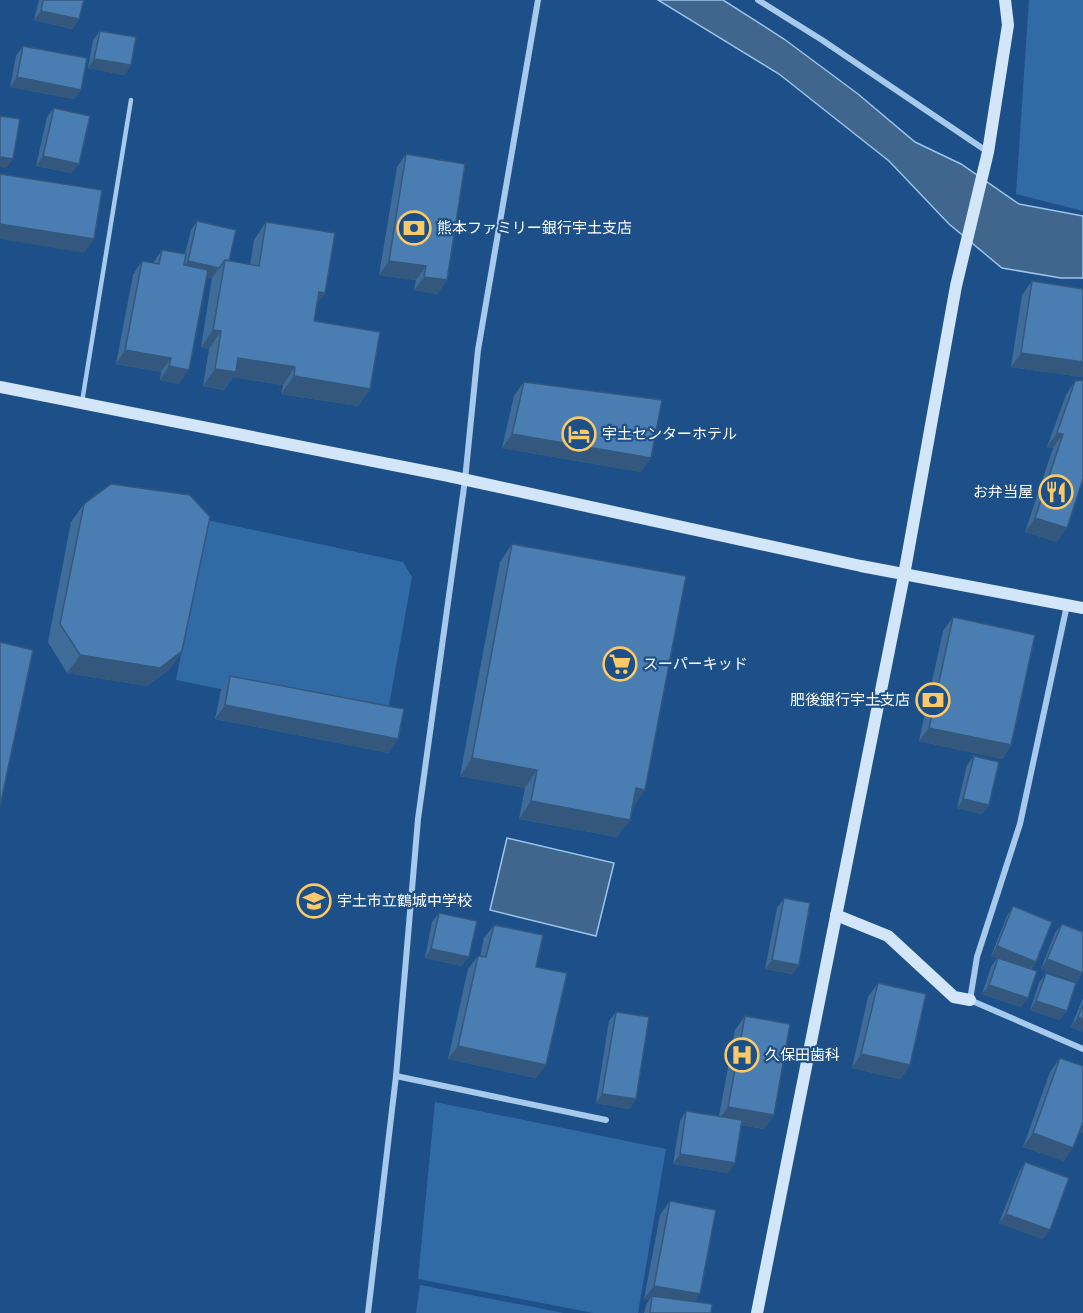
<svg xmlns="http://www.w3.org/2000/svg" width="1083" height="1313" viewBox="0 0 1083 1313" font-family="Helvetica,'Noto Sans JP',sans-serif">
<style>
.green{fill:#316ba5}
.water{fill:#41668d;stroke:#9ac4ed;stroke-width:1.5}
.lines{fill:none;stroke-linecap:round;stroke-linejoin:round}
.lane{stroke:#a7c9eb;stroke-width:4.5}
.street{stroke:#a7c9eb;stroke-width:6}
.secondary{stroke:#d3e5f8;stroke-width:12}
.wall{fill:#406c99}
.shaded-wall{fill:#34587d}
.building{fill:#4a7db2;stroke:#34587d;stroke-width:1.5}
.labels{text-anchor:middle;stroke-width:4.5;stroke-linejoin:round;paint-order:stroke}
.poi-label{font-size:15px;fill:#fff;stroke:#1d5088;text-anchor:start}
</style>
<rect width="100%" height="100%" fill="#1d5088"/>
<g class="green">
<polygon points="1029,0 1083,0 1083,211 1016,194"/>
<polygon points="207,520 403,562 412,577 386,722 176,680"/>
<polygon points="435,1102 666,1149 638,1313 593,1313 418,1279"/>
<polygon points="420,1285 564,1313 416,1313"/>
</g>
<g class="water">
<polygon points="658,0 723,0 784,39 858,94 915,142 961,164 1019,204 1083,216 1083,278 1061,278 1002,268 949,224 889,161 779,74"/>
<polygon points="507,838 614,863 596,936 490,910"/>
</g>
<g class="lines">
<polyline class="lane" points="82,402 131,100"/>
<g class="street">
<polyline points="758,0 822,40 988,152"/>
<polyline points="1067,605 1020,824 977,957 970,1000 1083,1049"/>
<polyline points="396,1076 606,1120"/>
<polyline points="368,1313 396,1076 418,819 465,480 478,350 538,0"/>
</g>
<g class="secondary">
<polyline points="0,387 444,475 861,566 1083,608"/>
<polyline points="836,915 888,936 954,997 970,1000"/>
<polyline points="757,1313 904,575 956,286 988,152 1008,25 1005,0"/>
</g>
</g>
<g class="wall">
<polygon points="39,0 84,0 79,19 72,29 34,20"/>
<polygon points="100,31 131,65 124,75 88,68 93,40"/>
<polygon points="23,46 81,90 74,99 10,87 16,56"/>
<polygon points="54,108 72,173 36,166 47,117"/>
<polygon points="406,154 438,294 414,290 416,280 379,275 397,167"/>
<polygon points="197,221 229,261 250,265 254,240 266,222 317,304 314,321 370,389 358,406 281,394 283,385 233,377 224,390 203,386 209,349 201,347 212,278 207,277 179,384 160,380 161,372 116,364 133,275 142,261 153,263 162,250 185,254 191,230"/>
<polygon points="1032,281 1082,377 1011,367 1022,295"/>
<polygon points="1075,381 1057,542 1025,532 1053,448 1047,447 1066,395"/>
<polygon points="524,382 641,472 502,448 514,396"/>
<polygon points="84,504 182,651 170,669 147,686 67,673 48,642 71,522"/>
<polygon points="512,544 633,808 632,808 630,820 617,837 519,819 525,788 460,776 500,562"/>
<polygon points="953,617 1011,745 1002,759 919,741 943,631"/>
<polygon points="230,676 389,753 215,719 221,690"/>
<polygon points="974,756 989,805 982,814 957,808 967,765"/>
<polygon points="784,898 799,965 792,974 765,969 777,908"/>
<polygon points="1013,906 1036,962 1031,969 1028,998 1021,1007 982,994 991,967 997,958 991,956 1007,916"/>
<polygon points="439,913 462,966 425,958 432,922"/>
<polygon points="1062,924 1077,982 1041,969 1055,933"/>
<polygon points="494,925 536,967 536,1078 448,1059 468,969 478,956 480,956 484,938"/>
<polygon points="1046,973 1060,1020 1030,1010 1039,983"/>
<polygon points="878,983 910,1065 900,1079 852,1068 868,997"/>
<polygon points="1083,998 1083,1032 1071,1027"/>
<polygon points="616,1012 636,1099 629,1109 596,1103 609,1021"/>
<polygon points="745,1016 764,1129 741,1125 728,1173 673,1164 680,1121 686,1111 719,1116 735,1030"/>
<polygon points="1060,1058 1083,1066 1083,1133 1079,1132 1064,1161 1023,1147 1050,1072"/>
<polygon points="1025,1162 1043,1239 999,1223 1019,1172"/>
<polygon points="670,1201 700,1294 695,1301 711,1313 644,1313 646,1305 649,1300 644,1299 660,1215"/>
</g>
<g class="shaded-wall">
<polygon points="41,11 79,19 72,29 34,20"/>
<polygon points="94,59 131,65 124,75 88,68"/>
<polygon points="17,77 81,90 74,99 10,87"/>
<polygon points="43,156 79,164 72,173 36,166"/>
<polygon points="0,157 13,159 6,168 0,167"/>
<polygon points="0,224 94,239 84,253 0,239"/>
<polygon points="188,261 219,268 212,278 181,271"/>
<polygon points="389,261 426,266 416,280 379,275"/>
<polygon points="424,277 447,280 438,294 414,290"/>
<polygon points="319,292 325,293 312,311"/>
<polygon points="213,330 221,331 209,349 201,347"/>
<polygon points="125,350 171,358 161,372 116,364"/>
<polygon points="1021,353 1083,362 1083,376 1082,377 1011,367"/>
<polygon points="238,358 295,367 283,385 233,377 224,390 203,386 215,369"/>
<polygon points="169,366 189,370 179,384 160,380"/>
<polygon points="294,376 370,389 358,406 281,394"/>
<polygon points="1057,433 1063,434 1053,448 1047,447"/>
<polygon points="512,434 651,458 641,472 502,448"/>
<polygon points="1035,518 1067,528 1057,542 1025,532"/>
<polygon points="182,651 170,669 147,686 67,673 80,655"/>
<polygon points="225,705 398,739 389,753 215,719"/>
<polygon points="929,728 1011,745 1002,759 919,741"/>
<polygon points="472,758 537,770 525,788 460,776"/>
<polygon points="636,788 645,790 633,808 623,806"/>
<polygon points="963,799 989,805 982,814 957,808"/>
<polygon points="531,801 630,820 617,837 519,819"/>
<polygon points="997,946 1036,962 1029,971 991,956"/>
<polygon points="431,949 469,957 462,966 425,958"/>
<polygon points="1047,959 1083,973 1077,982 1041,969"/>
<polygon points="772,960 799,965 792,974 765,969"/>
<polygon points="989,985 1028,998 1021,1007 982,994"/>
<polygon points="1036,1001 1067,1011 1060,1020 1030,1010"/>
<polygon points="1078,1017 1083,1019 1083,1032 1071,1027"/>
<polygon points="458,1046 546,1065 536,1078 448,1059"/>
<polygon points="861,1054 910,1065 900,1079 852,1068"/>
<polygon points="602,1094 636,1099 629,1109 596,1103"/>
<polygon points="728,1107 774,1115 764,1129 718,1121"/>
<polygon points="1083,1119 1083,1133 1075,1130"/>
<polygon points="1033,1133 1073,1148 1064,1161 1023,1147"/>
<polygon points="680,1154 735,1163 728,1173 673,1164"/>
<polygon points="1006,1214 1050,1230 1043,1239 999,1223"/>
<polygon points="654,1286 700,1294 690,1308 652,1296 649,1300 644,1299"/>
</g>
<g class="building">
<polygon points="43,0 84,0 79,19 41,11"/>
<polygon points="100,31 136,37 131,65 94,59"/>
<polygon points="23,46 87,58 81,90 17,77"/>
<polygon points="54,108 90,116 79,164 43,156"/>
<polygon points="0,116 20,119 13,159 0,157"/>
<polygon points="406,154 465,164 447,280 424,277 426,266 389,261"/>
<polygon points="0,174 102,190 94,239 0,224"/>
<polygon points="197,221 236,230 229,261 225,260 219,268 188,261"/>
<polygon points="266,222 335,233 325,293 319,292 314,321 380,332 370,389 294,376 295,367 238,358 236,372 215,369 221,331 213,330 225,260 259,266"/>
<polygon points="162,250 186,254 184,265 208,270 189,370 169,366 171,358 125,350 142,261 159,264"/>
<polygon points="1032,281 1083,289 1083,362 1021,353"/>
<polygon points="1083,380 1083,479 1067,528 1035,518 1063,434 1057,433 1075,381"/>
<polygon points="524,382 662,400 651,458 512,434"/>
<polygon points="111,484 190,495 210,517 182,651 160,668 80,655 60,624 84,504"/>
<polygon points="512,544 686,576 645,790 636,788 630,820 531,801 537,770 472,758"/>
<polygon points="953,617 1035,635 1011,745 929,728"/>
<polygon points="0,642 33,650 0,806"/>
<polygon points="230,676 404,709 398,739 225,705"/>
<polygon points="974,756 999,762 989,805 963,799"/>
<polygon points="784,898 810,903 799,965 772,960"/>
<polygon points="1013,906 1052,922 1036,962 997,946"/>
<polygon points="439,913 477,921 469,957 431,949"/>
<polygon points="1062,924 1083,932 1083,973 1047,959"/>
<polygon points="494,925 543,935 536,967 567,973 546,1065 458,1046 478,956 486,957"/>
<polygon points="998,958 1037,971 1028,998 989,985"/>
<polygon points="1046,973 1076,983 1067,1011 1036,1001"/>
<polygon points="878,983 926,994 910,1065 861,1054"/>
<polygon points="1083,1005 1083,1019 1078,1017"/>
<polygon points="616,1012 649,1017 636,1099 602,1094"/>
<polygon points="745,1016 790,1024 774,1115 728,1107"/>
<polygon points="1060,1058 1083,1066 1083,1122 1073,1148 1033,1133"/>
<polygon points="686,1111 742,1120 735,1163 680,1154"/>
<polygon points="1025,1162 1069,1178 1050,1230 1006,1214"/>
<polygon points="670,1201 716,1210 700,1294 654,1286"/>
<polygon points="652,1296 712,1304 711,1313 650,1313"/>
</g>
<defs>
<symbol id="bank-ring" viewBox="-11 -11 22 22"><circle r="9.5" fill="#1d5088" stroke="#fbc965" stroke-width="1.5"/><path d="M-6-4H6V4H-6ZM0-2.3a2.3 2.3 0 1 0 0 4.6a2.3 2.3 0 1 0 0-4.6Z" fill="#fbc965"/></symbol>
<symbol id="hotel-ring" viewBox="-11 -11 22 22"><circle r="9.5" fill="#1d5088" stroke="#fbc965" stroke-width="1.5"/><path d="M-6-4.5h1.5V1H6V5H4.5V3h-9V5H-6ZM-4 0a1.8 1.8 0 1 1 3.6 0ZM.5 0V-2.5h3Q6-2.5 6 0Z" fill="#fbc965"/></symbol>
<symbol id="restaurant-ring" viewBox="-11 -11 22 22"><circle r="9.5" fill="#1d5088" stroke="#fbc965" stroke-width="1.5"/><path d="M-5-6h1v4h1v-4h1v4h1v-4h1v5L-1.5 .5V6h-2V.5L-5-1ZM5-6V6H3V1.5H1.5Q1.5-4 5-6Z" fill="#fbc965"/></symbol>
<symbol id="supermarket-ring" viewBox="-11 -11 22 22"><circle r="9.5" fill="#1d5088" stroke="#fbc965" stroke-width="1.5"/><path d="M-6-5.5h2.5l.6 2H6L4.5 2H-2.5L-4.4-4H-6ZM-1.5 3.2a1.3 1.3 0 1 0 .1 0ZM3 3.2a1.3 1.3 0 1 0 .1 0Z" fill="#fbc965"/></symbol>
<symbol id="school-ring" viewBox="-11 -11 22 22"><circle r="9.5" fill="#1d5088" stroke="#fbc965" stroke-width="1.5"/><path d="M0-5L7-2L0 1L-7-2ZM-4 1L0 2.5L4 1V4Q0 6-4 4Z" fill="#fbc965"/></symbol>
<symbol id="hospital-ring" viewBox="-11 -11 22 22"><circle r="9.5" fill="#1d5088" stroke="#fbc965" stroke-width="1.5"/><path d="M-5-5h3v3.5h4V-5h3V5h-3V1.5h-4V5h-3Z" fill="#fbc965"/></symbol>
</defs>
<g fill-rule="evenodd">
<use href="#bank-ring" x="395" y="209" width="38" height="38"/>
<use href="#hotel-ring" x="560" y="415" width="38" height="38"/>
<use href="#restaurant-ring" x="1037" y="473" width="38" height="38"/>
<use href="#supermarket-ring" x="601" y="645" width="38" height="38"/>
<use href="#bank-ring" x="914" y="681" width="38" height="38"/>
<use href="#school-ring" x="295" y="882" width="38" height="38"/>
<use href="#hospital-ring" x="723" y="1036" width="38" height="38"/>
</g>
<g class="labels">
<g class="poi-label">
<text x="437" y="233">熊本ファミリー銀行宇土支店</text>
<text x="602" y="439">宇土センターホテル</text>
<text x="1033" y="497" text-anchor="end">お弁当屋</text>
<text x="643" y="669">スーパーキッド</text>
<text x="910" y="705" text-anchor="end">肥後銀行宇土支店</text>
<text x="337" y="906">宇土市立鶴城中学校</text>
<text x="765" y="1060">久保田歯科</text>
</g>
</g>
</svg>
